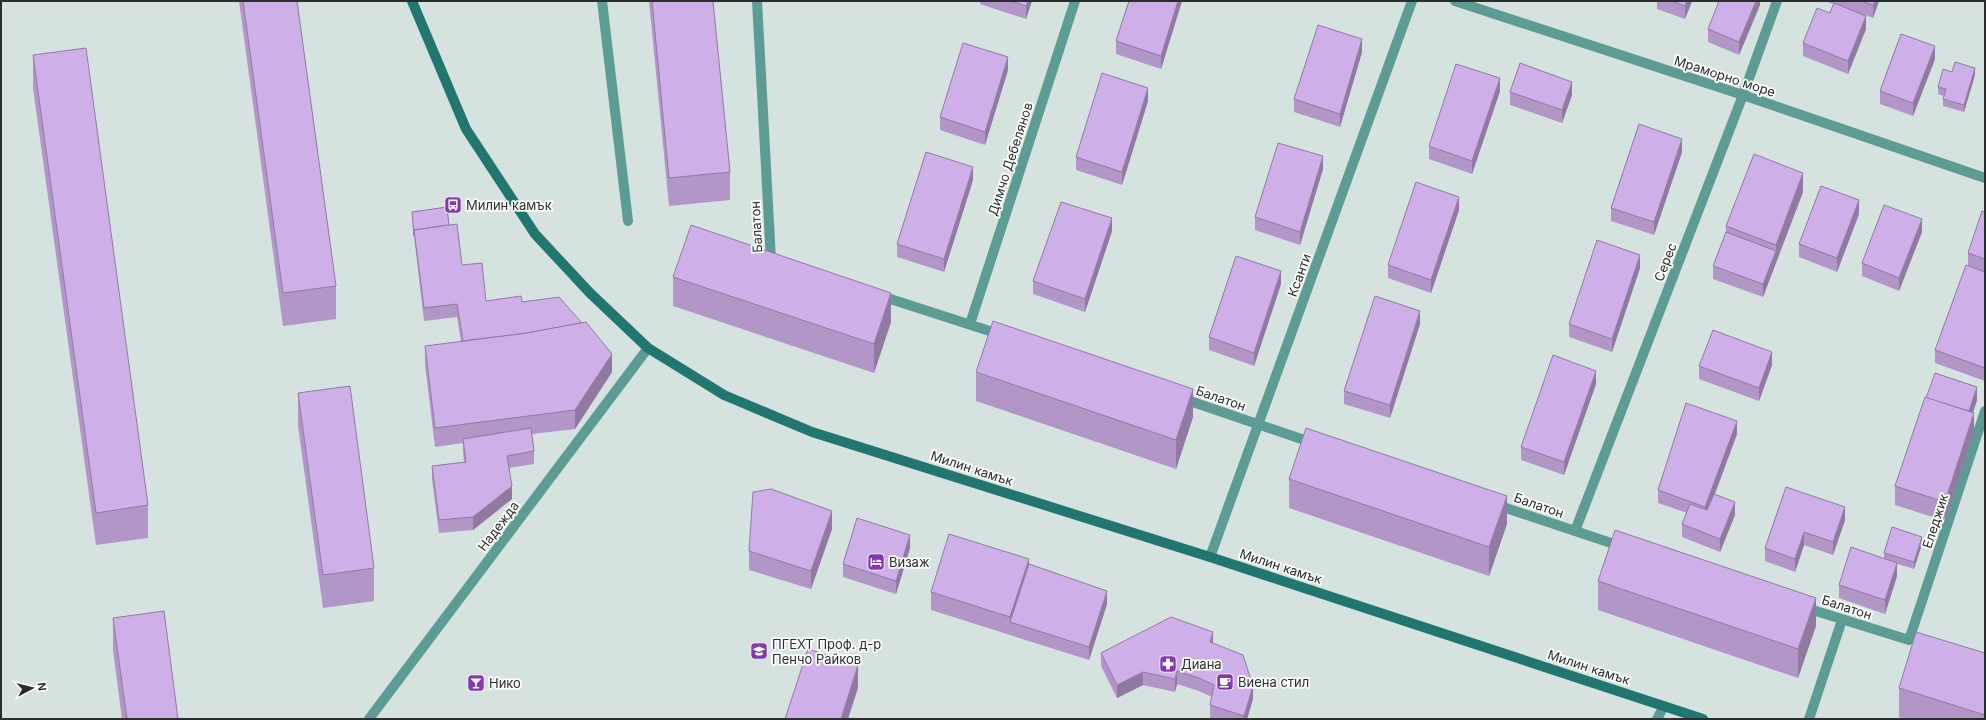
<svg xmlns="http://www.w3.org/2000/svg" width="1986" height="720" viewBox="0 0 1986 720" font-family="Inter,sans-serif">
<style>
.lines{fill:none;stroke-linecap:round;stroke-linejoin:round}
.lane{stroke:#5d9c94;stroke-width:10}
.street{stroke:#5d9c94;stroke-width:10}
.secondary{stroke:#21776f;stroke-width:10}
.wall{fill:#b296c8}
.shaded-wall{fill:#917aa2}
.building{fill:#cfafe8;stroke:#917aa2}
.labels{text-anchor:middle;stroke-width:3.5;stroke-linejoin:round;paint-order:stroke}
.street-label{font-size:13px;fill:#292d2d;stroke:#fff}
.poi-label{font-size:13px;fill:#292d2d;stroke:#fff;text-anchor:start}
</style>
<rect width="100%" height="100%" fill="#d6e2e0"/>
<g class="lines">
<g class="lane">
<polyline points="602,1 628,221"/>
<polyline points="1657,719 1664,706"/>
</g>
<g class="street">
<polyline points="757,1 771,260 776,261"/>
<polyline points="1455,1 1743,95 1985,178"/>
<polyline points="878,295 1002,335"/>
<polyline points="970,324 1075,1"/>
<polyline points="1181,398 1316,444"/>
<polyline points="1494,504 1623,547"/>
<polyline points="1575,531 1743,95 1777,1"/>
<polyline points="1210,557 1412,1"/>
<polyline points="1803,607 1909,640 1985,411"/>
<polyline points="369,719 648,348"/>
<polyline points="1809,719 1842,620"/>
</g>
<polyline class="secondary" points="412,1 466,129 535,234 590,293 648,348 724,395 812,432 1210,557 1703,719"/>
</g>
<g class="wall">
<polygon points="239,1 297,1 336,286 336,319 283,326"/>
<polygon points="649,1 713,1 730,172 730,200 669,206"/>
<polygon points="980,1 1032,1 1026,19 980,4"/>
<polygon points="1129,1 1182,1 1161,69 1116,54 1116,41"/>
<polygon points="1657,1 1692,1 1685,19 1657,9"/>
<polygon points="1760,1 1760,5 1739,55 1708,42 1708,29"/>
<polygon points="1824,1 1879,1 1873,18 1865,15 1866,29 1848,74 1803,56 1803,43 1830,13 1833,4"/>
<polygon points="1362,52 1340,127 1294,112 1294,99"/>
<polygon points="33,55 148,505 148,538 96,545 33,88"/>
<polygon points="1935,59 1913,116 1880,104 1880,91"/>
<polygon points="1008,70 985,145 940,130 940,117"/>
<polygon points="1952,72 1975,75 1964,112 1943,106 1943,99 1944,96 1938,94 1938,87"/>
<polygon points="1500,91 1472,174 1429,159 1429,146"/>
<polygon points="1510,92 1572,95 1562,123 1510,105"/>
<polygon points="1148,101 1122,185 1076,170 1076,157"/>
<polygon points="1682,152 1654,235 1611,221 1611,208"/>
<polygon points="1323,169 1300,245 1255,230 1255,217"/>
<polygon points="973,180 944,272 897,257 897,244"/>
<polygon points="1803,192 1763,297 1713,279 1713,266 1726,232 1726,226"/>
<polygon points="1459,210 1431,293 1388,278 1388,265"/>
<polygon points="412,212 449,225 462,265 486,301 522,302 612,372 575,429 532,434 534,451 534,464 509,468 512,499 473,530 439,533 432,479 432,466 464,462 463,452 463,443 435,447 425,365 425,346 461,342 457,317 424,321 412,219"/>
<polygon points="1985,212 1985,381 1935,363 1935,350 1968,265 1968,253"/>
<polygon points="1859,214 1837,272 1799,257 1799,244"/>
<polygon points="1112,231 1085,312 1033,294 1033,281"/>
<polygon points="1922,232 1899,291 1862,276 1862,263"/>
<polygon points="1640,268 1612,352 1569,337 1569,324"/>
<polygon points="673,277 891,322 874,373 673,306"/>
<polygon points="1281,284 1254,366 1209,350 1209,337"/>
<polygon points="1420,324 1390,418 1344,404 1344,391"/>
<polygon points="1772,365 1759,401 1699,379 1699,366"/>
<polygon points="976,372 1193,417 1176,469 976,401"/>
<polygon points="1596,384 1564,475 1521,460 1521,447"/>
<polygon points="298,393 374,568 374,601 323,608 298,426"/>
<polygon points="1926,398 1977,400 1973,413 1974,432 1945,521 1895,505 1895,486"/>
<polygon points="1737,434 1715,494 1735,515 1720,552 1682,537 1682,524 1687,513 1658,503 1658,490"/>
<polygon points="1289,479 1507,524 1489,576 1289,508"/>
<polygon points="1786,487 1845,520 1833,555 1804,545 1795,572 1765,561 1765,548"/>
<polygon points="832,529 811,589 749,570 749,551"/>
<polygon points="1922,544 1914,569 1897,564 1897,576 1885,614 1839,598 1839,585 1884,558 1884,553"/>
<polygon points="910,548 896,594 843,577 843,564"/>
<polygon points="1029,564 1107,604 1089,660 931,610 931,592"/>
<polygon points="1598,581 1816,626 1798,678 1598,610"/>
<polygon points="113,618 178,719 122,719 113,650"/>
<polygon points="1213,643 1253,699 1247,719 1213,719 1210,718 1210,705 1212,697 1199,691 1177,684 1175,692 1143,685 1117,698 1101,666 1101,653"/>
<polygon points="1985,653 1985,719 1906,719 1899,717 1899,688"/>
</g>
<g class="shaded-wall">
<polygon points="1028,1 1032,1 1026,19 1026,6"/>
<polygon points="1178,1 1182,1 1161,69 1161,56"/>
<polygon points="1687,1 1692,1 1685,19 1685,6"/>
<polygon points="1756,1 1760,1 1760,5 1739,55 1739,42"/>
<polygon points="1875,1 1879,1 1873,18 1873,5"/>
<polygon points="1866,16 1866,29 1848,74 1848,61"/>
<polygon points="1362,39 1362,52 1340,127 1340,114"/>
<polygon points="1935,46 1935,59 1913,116 1913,103"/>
<polygon points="1008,57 1008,70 985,145 985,132"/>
<polygon points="1975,68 1975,75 1964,112 1964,105"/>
<polygon points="1500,78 1500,91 1472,174 1472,161"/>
<polygon points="1572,82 1572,95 1562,123 1562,110"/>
<polygon points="1148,88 1148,101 1122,185 1122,172"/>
<polygon points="1682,139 1682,152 1654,235 1654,222"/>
<polygon points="1323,156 1323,169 1300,245 1300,232"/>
<polygon points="973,167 973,180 944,272 944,259"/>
<polygon points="1803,173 1803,192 1763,297 1763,284 1776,251 1776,245"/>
<polygon points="1459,197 1459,210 1431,293 1431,280"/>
<polygon points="1859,200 1859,214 1837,272 1837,258"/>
<polygon points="1112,218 1112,231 1085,312 1085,299"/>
<polygon points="1922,219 1922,232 1899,291 1899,278"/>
<polygon points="1640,255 1640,268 1612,352 1612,339"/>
<polygon points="1281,271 1281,284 1254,366 1254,353"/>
<polygon points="891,293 891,322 874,373 874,344"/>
<polygon points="1420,311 1420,324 1390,418 1390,405"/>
<polygon points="1772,352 1772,365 1759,401 1759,388"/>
<polygon points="612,354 612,372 575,429 575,410"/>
<polygon points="1596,371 1596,384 1564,475 1564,462"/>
<polygon points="1977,387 1977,400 1967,430 1967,417"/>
<polygon points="1193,389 1193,417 1176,469 1176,440"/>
<polygon points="1974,413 1974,432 1945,521 1945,502"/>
<polygon points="1737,421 1737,434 1705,520 1705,507"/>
<polygon points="512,486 512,499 473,530 473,517"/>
<polygon points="1507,496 1507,524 1489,576 1489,547"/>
<polygon points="1735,502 1735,515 1720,552 1720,539"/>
<polygon points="1845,507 1845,520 1833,555 1833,542"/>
<polygon points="832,511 832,529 811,589 811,571"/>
<polygon points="1804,532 1804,545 1795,572 1795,559"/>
<polygon points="910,535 910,548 896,594 896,581"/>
<polygon points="1922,537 1922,544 1914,569 1914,562"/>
<polygon points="1029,559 1029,578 1010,622 1010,617"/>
<polygon points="1897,563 1897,576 1885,614 1885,600"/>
<polygon points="1107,591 1107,604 1089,660 1089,647"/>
<polygon points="1816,598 1816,626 1798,678 1798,649"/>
<polygon points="1213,632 1213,645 1210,642"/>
<polygon points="858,665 858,688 848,719 841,719"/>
<polygon points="1177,671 1177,684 1175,692 1175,679"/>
<polygon points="1143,672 1143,685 1117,698 1117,685"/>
<polygon points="1253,686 1253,699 1247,719 1244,719 1244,716"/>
</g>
<g class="building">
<polygon points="243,1 297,1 336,286 283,293"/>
<polygon points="652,1 713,1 730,172 669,178"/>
<polygon points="1011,1 1028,1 1026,6"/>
<polygon points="1129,1 1178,1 1161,56 1116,41"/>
<polygon points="1671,1 1687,1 1685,6"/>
<polygon points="1719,1 1756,1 1739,42 1708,29"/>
<polygon points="1861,1 1875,1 1873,5"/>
<polygon points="1834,3 1866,16 1848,61 1803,43 1817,8 1830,13"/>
<polygon points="1318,25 1362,39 1340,114 1294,99"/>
<polygon points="1901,34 1935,46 1913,103 1880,91"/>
<polygon points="963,43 1008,57 985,132 940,117"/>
<polygon points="86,48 148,505 96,513 33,55"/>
<polygon points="1955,62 1975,68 1964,105 1943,99 1946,89 1938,87 1943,69 1952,72"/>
<polygon points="1520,63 1572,82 1562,110 1510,92"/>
<polygon points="1456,64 1500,78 1472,161 1429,146"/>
<polygon points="1102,73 1148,88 1122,172 1076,157"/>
<polygon points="1639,124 1682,139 1654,222 1611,208"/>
<polygon points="1278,143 1323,156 1300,232 1255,217"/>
<polygon points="926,152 973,167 944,259 897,244"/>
<polygon points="1754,154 1803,173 1776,245 1726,226"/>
<polygon points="1416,182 1459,197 1431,280 1388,265"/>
<polygon points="1821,186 1859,200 1837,258 1799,244"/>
<polygon points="1061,202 1112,218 1085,299 1033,281"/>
<polygon points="1884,205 1922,219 1899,278 1862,263"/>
<polygon points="447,207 449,225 414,230 414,236 412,212"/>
<polygon points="1982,211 1985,212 1985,259 1968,253"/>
<polygon points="457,224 462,265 482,263 486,301 521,296 522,302 559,297 582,323 527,333 463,341 457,304 424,308 414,230"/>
<polygon points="691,225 891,293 874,344 673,277"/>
<polygon points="1726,232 1776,251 1763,284 1713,266"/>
<polygon points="1597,240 1640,255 1612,339 1569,324"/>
<polygon points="1236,256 1281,271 1254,353 1209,337"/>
<polygon points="1966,265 1985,272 1985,368 1935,350"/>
<polygon points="1375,296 1420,311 1390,405 1344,391"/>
<polygon points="993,321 1193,389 1176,440 976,372"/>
<polygon points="586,322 612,354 575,410 435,428 425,346 527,333"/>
<polygon points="1713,330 1772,352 1759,388 1699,366"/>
<polygon points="1553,355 1596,371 1564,462 1521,447"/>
<polygon points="1935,373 1977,387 1969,411 1926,398"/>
<polygon points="350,386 374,568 323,575 298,393"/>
<polygon points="1925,397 1974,413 1945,502 1895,486"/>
<polygon points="1686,403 1737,421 1705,507 1658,490"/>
<polygon points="531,428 534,451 507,456 512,486 473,517 439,520 432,466 466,462 463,439"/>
<polygon points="1306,428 1507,496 1489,547 1289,479"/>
<polygon points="1786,487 1845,507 1833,542 1804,532 1795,559 1765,548"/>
<polygon points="771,489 832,511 811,571 749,551 753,492"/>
<polygon points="1714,494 1735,502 1720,539 1682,524 1690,504 1707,510"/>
<polygon points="857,518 910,535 896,581 843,564"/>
<polygon points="1892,527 1922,537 1914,562 1884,553"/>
<polygon points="1615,530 1816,598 1798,649 1598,581"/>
<polygon points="949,534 1029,559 1010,617 931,592"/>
<polygon points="1851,547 1897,563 1885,600 1839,585"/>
<polygon points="1029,564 1107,591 1089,647 1010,622"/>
<polygon points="164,611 178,719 127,719 113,618"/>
<polygon points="1171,617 1213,632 1210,642 1243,655 1253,686 1244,716 1210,705 1214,685 1199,678 1177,671 1175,679 1143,672 1117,685 1101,653"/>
<polygon points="1916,632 1985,653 1985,715 1899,688"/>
<polygon points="808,649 858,665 841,719 785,719"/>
</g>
<defs>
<symbol id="bus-square" viewBox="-11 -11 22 22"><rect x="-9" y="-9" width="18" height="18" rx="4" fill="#8139ac" stroke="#fff"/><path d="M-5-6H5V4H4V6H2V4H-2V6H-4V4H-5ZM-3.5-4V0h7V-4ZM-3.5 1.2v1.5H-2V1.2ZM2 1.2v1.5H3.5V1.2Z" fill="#fff"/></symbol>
<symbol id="hotel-square" viewBox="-11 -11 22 22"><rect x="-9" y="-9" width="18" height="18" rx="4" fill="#8139ac" stroke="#fff"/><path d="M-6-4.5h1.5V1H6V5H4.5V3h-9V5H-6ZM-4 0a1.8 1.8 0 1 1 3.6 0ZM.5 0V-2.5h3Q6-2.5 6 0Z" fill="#fff"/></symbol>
<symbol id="school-square" viewBox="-11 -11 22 22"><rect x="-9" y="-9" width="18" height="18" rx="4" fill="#8139ac" stroke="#fff"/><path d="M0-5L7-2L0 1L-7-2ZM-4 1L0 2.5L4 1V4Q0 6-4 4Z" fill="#fff"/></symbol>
<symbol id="pharmacy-square" viewBox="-11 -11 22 22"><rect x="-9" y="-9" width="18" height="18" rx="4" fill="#8139ac" stroke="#fff"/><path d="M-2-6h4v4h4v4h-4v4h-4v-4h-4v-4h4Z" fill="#fff"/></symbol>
<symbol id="cafe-square" viewBox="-11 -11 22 22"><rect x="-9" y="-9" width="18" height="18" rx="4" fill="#8139ac" stroke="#fff"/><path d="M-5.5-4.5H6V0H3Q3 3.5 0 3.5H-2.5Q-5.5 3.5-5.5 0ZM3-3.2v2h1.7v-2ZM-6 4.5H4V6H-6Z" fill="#fff"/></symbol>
<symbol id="bar-square" viewBox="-11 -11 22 22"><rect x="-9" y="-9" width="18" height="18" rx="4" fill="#8139ac" stroke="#fff"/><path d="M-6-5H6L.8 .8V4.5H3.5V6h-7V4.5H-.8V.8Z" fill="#fff"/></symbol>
</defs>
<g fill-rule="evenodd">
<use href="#bus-square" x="443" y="195" width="20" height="20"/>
<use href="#hotel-square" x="866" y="552" width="20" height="20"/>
<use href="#school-square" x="749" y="641" width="20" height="20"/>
<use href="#pharmacy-square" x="1158" y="654" width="20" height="20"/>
<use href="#cafe-square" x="1215" y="672" width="20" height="20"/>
<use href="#bar-square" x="466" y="673" width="20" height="20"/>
</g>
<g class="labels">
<g class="street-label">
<text transform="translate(1725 76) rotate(18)" y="5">Мраморно море</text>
<text transform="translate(1010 159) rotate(-72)" y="5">Димчо Дебелянов</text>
<text transform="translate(756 227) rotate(-93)" y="5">Балатон</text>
<text transform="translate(1665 262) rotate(-69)" y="5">Серес</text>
<text transform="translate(1299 275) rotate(-70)" y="5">Ксанти</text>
<text transform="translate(1221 398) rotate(19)" y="5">Балатон</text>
<text transform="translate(972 468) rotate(18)" y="5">Милин камък</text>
<text transform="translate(1539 505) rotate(19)" y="5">Балатон</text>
<text transform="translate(1935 521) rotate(-72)" y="5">Еледжик</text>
<text transform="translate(498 526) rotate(-53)" y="5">Надежда</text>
<text transform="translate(1281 566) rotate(18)" y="5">Милин камък</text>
<text transform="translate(1847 607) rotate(18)" y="5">Балатон</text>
<text transform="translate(1589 667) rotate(18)" y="5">Милин камък</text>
</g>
<g class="poi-label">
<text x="466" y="210">Милин камък</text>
<text x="889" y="567">Визаж</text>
<text x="772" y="649">ПГЕХТ Проф. д-р<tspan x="772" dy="15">Пенчо Райков</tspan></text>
<text x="1181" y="669">Диана</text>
<text x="1238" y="687">Виена стил</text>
<text x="489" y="688">Нико</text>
</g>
</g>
<rect width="1986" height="720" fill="none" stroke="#292d2d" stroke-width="4"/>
<g transform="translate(32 688) rotate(83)" stroke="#ffffff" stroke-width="3" paint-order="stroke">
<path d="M0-3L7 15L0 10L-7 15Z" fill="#292d2d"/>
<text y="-6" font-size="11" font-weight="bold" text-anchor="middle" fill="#292d2d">N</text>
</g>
</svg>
